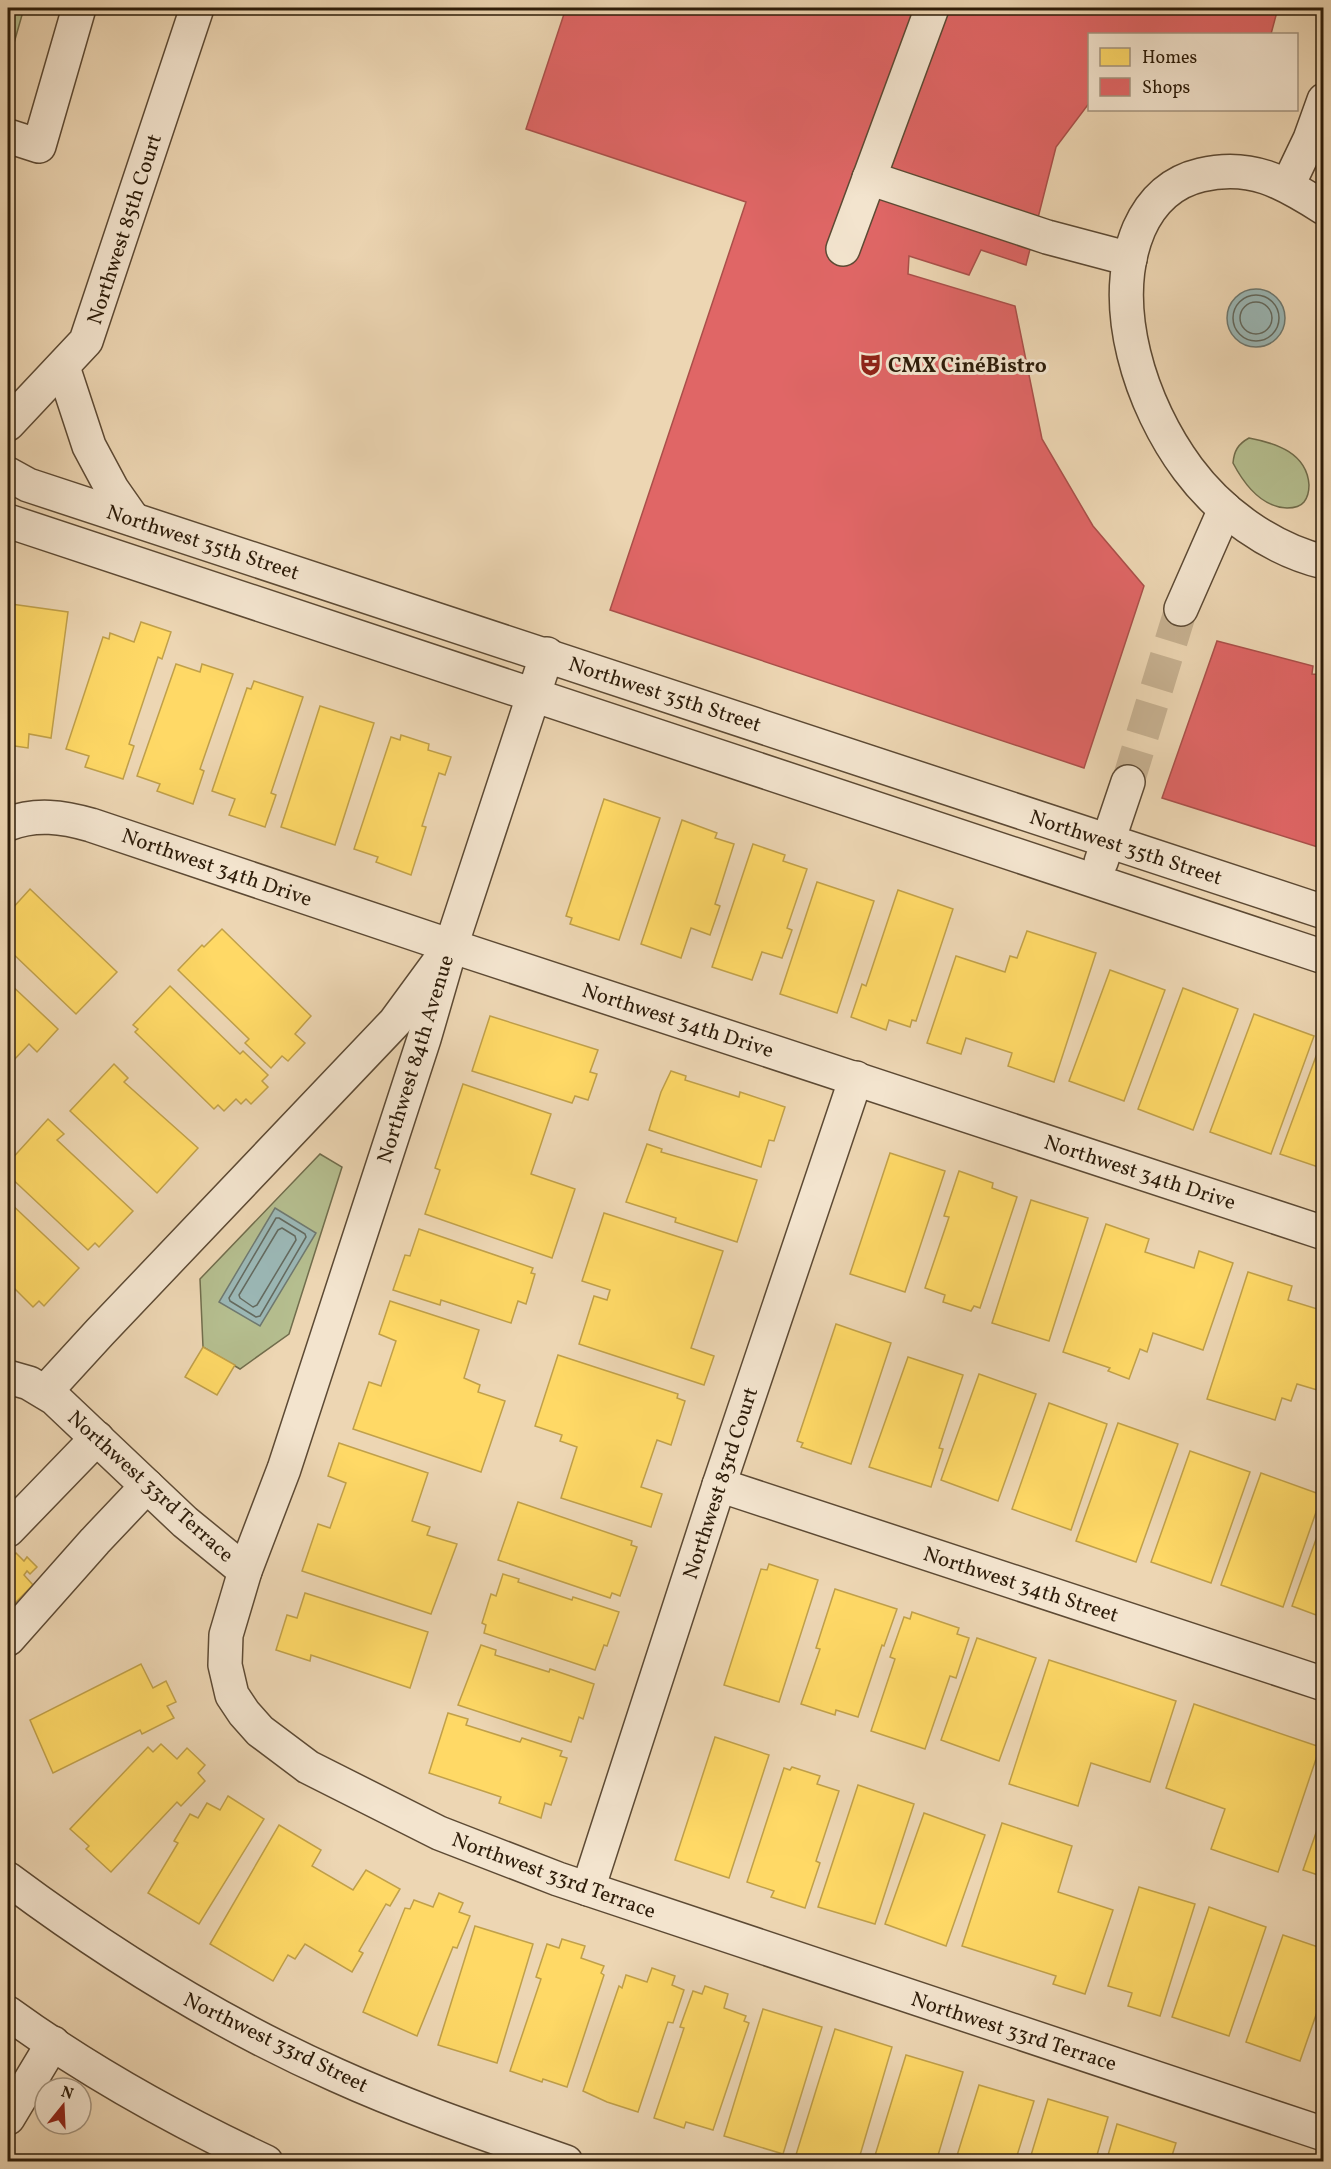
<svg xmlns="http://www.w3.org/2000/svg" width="1331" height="2169" viewBox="0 0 1331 2169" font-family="Vollkorn,serif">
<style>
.green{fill:#b5be8f;stroke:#716d4c;stroke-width:1.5}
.water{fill:#9bb7b5;stroke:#6f7970;stroke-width:1.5}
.homes{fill:#ffd966;stroke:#c0a04a;stroke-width:1.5}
.shops{fill:#e06666;stroke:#aa504a;stroke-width:1.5}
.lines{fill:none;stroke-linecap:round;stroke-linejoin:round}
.shore{stroke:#646a5f;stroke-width:1.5}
.minor-tunnel{stroke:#c7b191;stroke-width:33;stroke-dasharray:33 16;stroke-linecap:butt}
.minor-casing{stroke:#5d4a34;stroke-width:36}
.minor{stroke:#f3e4ce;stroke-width:33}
.labels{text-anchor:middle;stroke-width:6;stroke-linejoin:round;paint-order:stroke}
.street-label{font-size:21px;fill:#2d1c09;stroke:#f3e4ce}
.poi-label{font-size:21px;font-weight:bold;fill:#2d1c09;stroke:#f3e4ce;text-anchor:start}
</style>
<rect width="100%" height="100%" fill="#edd6b3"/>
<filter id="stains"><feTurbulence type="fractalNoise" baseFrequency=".00333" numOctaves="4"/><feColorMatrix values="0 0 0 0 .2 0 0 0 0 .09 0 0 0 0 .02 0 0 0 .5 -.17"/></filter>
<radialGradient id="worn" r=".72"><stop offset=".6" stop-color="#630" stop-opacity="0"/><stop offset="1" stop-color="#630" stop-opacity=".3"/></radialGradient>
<g class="green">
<polygon points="8,8 24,8 8,64"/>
<path d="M1249,438C1276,443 1307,453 1309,485C1309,490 1308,497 1304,502C1300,507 1293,508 1287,508C1262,507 1244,484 1233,463C1234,451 1238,444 1249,438Z"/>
<polygon points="320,1154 342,1167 289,1334 240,1369 203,1347 200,1279"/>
</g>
<g class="water">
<circle cx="1256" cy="318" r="29"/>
<polygon points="275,1208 316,1233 260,1326 219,1302"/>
</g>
<g class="homes">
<polygon points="11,604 68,612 51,738 29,734 28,748 8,745 8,631"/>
<polygon points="141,622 171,632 162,659 158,657 129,744 134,746 123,779 85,767 89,756 66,749 103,637 109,639 110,633 134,642"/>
<polygon points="176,664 200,672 202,664 233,674 200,769 204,771 193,804 157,791 160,784 137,776"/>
<polygon points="254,681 303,697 271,793 276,795 265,827 229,815 235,799 212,791 247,688 251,689"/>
<polygon points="320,706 374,723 335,845 281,827"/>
<polygon points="401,735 429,744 428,750 451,757 445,775 439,773 422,826 426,827 411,875 376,862 378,857 354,849 391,737 400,740"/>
<polygon points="604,799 660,818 619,940 570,924 572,918 566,916"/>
<polygon points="682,820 717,833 715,838 734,844 715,904 720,906 710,935 691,928 681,958 641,944"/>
<polygon points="753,844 785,855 783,861 807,869 787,928 792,930 782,958 762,952 752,980 712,967"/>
<polygon points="817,882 874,901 837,1013 780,994"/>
<polygon points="30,889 117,972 76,1014 8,949 8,908 10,911"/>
<polygon points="898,890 953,909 916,1021 912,1020 910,1027 889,1020 886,1030 851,1017 862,984 866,986"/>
<polygon points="222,929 311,1016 295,1034 305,1043 288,1061 282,1056 271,1068 245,1043 249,1039 178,970 202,945 204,947"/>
<polygon points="1027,931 1096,953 1054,1082 1008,1066 1012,1053 966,1038 961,1054 927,1043 956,956 1005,972 1010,956 1017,958"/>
<polygon points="1110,970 1165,990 1124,1101 1069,1081"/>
<polygon points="8,982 58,1029 37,1052 29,1044 11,1063 8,1059"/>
<polygon points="170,986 240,1054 243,1051 268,1075 262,1081 268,1087 251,1104 246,1099 241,1104 236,1099 224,1111 218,1105 214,1109 135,1032 138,1029 133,1025"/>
<polygon points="1183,988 1238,1009 1193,1130 1138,1109"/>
<polygon points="1254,1014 1314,1036 1271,1154 1210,1132"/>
<polygon points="490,1016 598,1050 590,1072 597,1074 588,1100 575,1096 572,1103 472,1071"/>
<polygon points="1322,1040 1324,1040 1324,1169 1280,1154"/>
<polygon points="114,1064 128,1078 124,1082 198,1148 157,1193 70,1111"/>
<polygon points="671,1071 686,1076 685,1080 739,1097 740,1092 785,1107 774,1141 769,1140 761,1167 649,1130 661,1092"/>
<polygon points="463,1084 551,1114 531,1174 575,1189 552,1258 425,1214 440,1170 435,1168"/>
<polygon points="48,1119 64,1134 57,1140 133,1211 99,1247 95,1243 88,1250 8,1175 8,1163"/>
<polygon points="647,1144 662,1149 661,1152 757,1180 737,1242 675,1222 676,1218 626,1202"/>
<polygon points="890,1153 945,1171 905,1292 850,1274"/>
<polygon points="959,1171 993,1183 992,1188 1017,1197 980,1308 974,1306 971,1311 943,1302 945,1295 925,1288 949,1217 944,1216"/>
<polygon points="1031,1200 1088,1218 1049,1341 992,1323"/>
<polygon points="8,1201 79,1268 44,1306 39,1301 33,1307 8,1282"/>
<polygon points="604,1213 723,1251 691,1348 714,1356 704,1385 579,1344 594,1296 607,1300 610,1290 582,1281"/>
<polygon points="1106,1224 1149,1239 1145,1252 1194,1268 1199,1251 1233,1263 1203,1350 1153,1333 1147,1352 1140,1349 1129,1379 1108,1371 1110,1368 1063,1352"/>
<polygon points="419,1229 533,1268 531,1273 535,1274 526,1304 518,1301 511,1323 441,1300 440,1305 393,1290 405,1255 410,1256"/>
<polygon points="1248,1272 1292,1286 1288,1300 1324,1311 1324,1392 1297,1384 1291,1401 1282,1398 1275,1420 1207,1399"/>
<polygon points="390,1301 479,1330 464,1378 480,1385 478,1392 505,1401 481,1472 353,1429 369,1382 381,1386 396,1341 379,1334"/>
<polygon points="836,1324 891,1343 851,1464 801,1447 803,1443 797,1441"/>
<polygon points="203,1347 235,1365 217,1395 185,1377"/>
<polygon points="558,1355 678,1394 677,1398 685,1401 671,1445 657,1440 641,1487 662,1494 651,1527 561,1498 577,1447 560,1441 562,1435 535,1426"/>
<polygon points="908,1357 963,1375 939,1448 943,1449 931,1487 869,1467"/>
<polygon points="979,1374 1036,1394 998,1501 941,1480"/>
<polygon points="1049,1403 1107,1424 1071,1530 1012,1509"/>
<polygon points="1118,1423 1178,1444 1136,1562 1076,1541"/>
<polygon points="339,1443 428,1473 412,1521 430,1527 427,1535 457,1544 431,1614 302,1571 318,1524 330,1528 346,1483 328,1476"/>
<polygon points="1190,1451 1250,1472 1211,1583 1151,1562"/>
<polygon points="1261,1473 1322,1495 1283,1607 1221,1585"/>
<polygon points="518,1502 632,1541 631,1545 637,1547 620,1596 612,1593 610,1598 498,1560"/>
<polygon points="1324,1517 1324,1618 1292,1606"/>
<polygon points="16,1553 24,1561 27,1557 37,1567 30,1574 27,1571 24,1575 33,1585 11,1607 8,1605 8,1559 9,1560"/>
<polygon points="769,1564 818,1580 779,1702 724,1685 761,1569 767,1570"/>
<polygon points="503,1574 519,1579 518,1582 572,1600 573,1597 619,1612 607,1646 604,1645 595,1670 484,1633 486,1625 482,1623 491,1594 496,1596"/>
<polygon points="835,1589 897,1609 884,1646 882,1645 858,1717 836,1710 835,1715 801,1704 820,1649 816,1648"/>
<polygon points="305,1593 428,1632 410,1688 311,1655 310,1661 276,1650 287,1615 297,1618"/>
<polygon points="912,1612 959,1628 957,1634 969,1638 956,1678 950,1676 925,1749 871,1731 895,1659 890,1657 904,1617 910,1619"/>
<polygon points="977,1638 1036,1658 999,1761 941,1740"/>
<polygon points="481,1645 496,1650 495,1655 549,1672 550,1669 594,1684 583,1719 579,1717 571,1742 458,1705"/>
<polygon points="1049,1660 1176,1701 1150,1782 1091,1763 1078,1806 1009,1784"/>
<polygon points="141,1664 153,1688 166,1681 176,1702 167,1706 174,1718 142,1734 140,1730 53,1773 30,1720"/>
<polygon points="1194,1704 1320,1747 1278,1872 1211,1849 1225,1809 1166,1788"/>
<polygon points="448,1713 468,1719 466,1725 520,1742 522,1738 562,1751 560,1756 567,1758 551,1805 545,1803 541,1818 499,1803 501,1797 429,1773"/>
<polygon points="715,1737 769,1755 729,1878 675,1860"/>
<polygon points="161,1744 177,1759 187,1748 205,1765 198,1773 205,1781 181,1806 177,1802 111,1872 86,1849 89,1846 70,1829 148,1747 153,1752"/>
<polygon points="792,1767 820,1776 817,1784 839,1791 816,1861 820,1863 805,1908 771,1897 774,1891 747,1882 784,1768 790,1770"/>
<polygon points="858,1785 914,1804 875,1924 818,1907"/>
<polygon points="228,1796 264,1819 199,1924 148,1893 178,1843 174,1841 190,1814 198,1818 207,1803 220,1810"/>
<polygon points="1324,1810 1324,1877 1303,1870"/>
<polygon points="924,1813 985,1835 946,1946 885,1924"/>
<polygon points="1002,1823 1072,1846 1058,1892 1113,1910 1085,1994 1053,1984 1056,1976 962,1946"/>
<polygon points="279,1825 321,1850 312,1866 353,1890 366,1870 400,1889 390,1906 386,1904 359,1951 363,1953 352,1972 305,1944 295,1959 288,1955 273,1981 210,1944"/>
<polygon points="1139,1887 1195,1904 1160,2016 1128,2006 1132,1993 1108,1986"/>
<polygon points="439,1893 463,1903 459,1912 470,1916 457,1948 453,1947 417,2036 363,2012 405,1908 410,1909 414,1900 433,1907"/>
<polygon points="1209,1907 1266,1927 1229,2036 1172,2017"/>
<polygon points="475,1926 533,1944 497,2063 438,2045"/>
<polygon points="1283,1935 1324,1949 1324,1992 1300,2061 1246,2042"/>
<polygon points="562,1939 585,1946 581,1958 604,1966 601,1973 604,1975 567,2087 543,2079 542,2082 510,2071 541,1979 536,1977 547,1944 559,1948"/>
<polygon points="652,1968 675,1976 672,1985 684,1990 673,2023 668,2022 638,2112 607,2102 583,2091 619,1986 622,1988 626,1975 647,1982"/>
<polygon points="705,1986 728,1994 724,2008 746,2016 744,2021 749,2023 713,2130 686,2122 684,2128 654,2118 684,2028 680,2027 693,1991 702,1994"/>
<polygon points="763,2009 822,2027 783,2154 724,2136"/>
<polygon points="835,2029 892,2047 858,2162 807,2162 795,2158"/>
<polygon points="906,2055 963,2072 936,2162 873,2162"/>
<polygon points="979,2085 1034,2101 1015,2162 955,2162"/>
<polygon points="1048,2099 1108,2117 1095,2162 1029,2162"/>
<polygon points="1117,2124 1176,2143 1170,2162 1106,2162"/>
</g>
<g class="shops">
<polygon points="566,8 1278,8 1271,34 1090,34 1090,102 1056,147 1026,265 981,250 969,275 909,256 908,274 1015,306 1042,439 1093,526 1144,586 1084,768 610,610 746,202 526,129"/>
<polygon points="1217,641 1313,666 1312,674 1324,675 1324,849 1162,798"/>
</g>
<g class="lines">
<g class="shore">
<circle cx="1256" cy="318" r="23"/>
<circle cx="1256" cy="318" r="16"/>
<polygon points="276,1218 279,1218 305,1234 306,1237 260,1316 256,1317 230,1301 229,1298"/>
<polygon points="282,1228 295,1236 296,1240 257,1305 253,1307 240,1298 239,1295 278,1230"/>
</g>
<polyline class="minor-tunnel" points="1128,782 1181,609"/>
<defs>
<g id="minor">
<polyline points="8,136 39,146 79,8"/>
<polyline points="869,178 1047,237 1130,259"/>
<polyline points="1288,185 1310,139 1324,100"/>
<path d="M1324,208C1283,182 1251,163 1201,175C1171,182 1151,202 1139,229C1107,305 1141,406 1188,469C1220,512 1270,549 1324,562"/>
<polyline points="843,249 932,8"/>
<polyline points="63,367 89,446 112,489 133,519"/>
<polyline points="8,424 86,341 197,8"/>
<polyline points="8,474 28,485 1324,912"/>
<polyline points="8,521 1324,957"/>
<polyline points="1181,609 1225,509"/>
<polyline points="547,654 451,946 424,1039 284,1469 245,1571 226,1635 225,1665 232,1695 244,1713 260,1731 308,1767 439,1833 558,1879 1324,2134"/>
<path d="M8,824C36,813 63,817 91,825L451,946L1324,1233"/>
<polyline points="1101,862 1128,782"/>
<polyline points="8,1377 29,1383 54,1398 185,1522 245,1571"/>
<polyline points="45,1392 100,1332 395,1022 439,962"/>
<polyline points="719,1485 1324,1684"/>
<polyline points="8,1530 97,1438"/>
<polyline points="8,1639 95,1541 147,1486"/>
<path d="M8,1879C110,1955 219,2023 336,2075C411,2109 489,2135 566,2162"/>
<polyline points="588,1889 719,1485 856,1078"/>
<path d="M8,2013C88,2071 176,2120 266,2162"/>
<polyline points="8,2118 53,2043"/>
</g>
</defs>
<use href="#minor" class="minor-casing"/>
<use href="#minor" class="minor"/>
</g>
<defs>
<symbol id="theatre-bare" viewBox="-9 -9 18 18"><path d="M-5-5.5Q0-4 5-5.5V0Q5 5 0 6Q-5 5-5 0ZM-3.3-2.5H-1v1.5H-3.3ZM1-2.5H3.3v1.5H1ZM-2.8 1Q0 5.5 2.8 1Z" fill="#8f2418" stroke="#f3e4ce" stroke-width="2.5" paint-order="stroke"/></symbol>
</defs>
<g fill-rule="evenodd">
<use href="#theatre-bare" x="854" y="348" width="33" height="33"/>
</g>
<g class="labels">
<g class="street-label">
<text transform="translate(124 229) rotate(-72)" y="7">Northwest 85th Court</text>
<text transform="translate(203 542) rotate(18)" y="7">Northwest 35th Street</text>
<text transform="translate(665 694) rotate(18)" y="7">Northwest 35th Street</text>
<text transform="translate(1126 847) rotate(18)" y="7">Northwest 35th Street</text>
<text transform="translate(217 867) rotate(19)" y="7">Northwest 34th Drive</text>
<text transform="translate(678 1020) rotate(18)" y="7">Northwest 34th Drive</text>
<text transform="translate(415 1059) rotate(-73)" y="7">Northwest 84th Avenue</text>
<text transform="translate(1140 1172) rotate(18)" y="7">Northwest 34th Drive</text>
<text transform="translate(720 1483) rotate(-72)" y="7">Northwest 83rd Court</text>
<text transform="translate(151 1486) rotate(42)" y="7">Northwest 33rd Terrace</text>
<text transform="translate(1021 1584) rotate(18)" y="7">Northwest 34th Street</text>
<text transform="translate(554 1875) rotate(20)" y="7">Northwest 33rd Terrace</text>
<text transform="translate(1014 2031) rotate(18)" y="7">Northwest 33rd Terrace</text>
<text transform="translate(276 2042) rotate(26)" y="7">Northwest 33rd Street</text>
</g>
<g class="poi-label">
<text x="888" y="372">CMX CinéBistro</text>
</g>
</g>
<rect width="1331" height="2169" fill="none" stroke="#edd6b3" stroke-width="30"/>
<rect x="9" y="9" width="1313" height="2151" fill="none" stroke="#2d1c09" stroke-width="3"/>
<rect x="15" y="15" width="1301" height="2139" fill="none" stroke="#2d1c09" stroke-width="1.5"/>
<rect x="1088" y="33" width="210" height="78" fill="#f3e4ce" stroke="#a4947f" stroke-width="1.5"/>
<rect x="1100" y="48" width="30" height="18" fill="#ffd966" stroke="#a4947f" stroke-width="1.5"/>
<text x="1142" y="63" font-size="18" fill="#2d1c09">Homes</text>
<rect x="1100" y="78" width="30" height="18" fill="#e06666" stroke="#a4947f" stroke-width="1.5"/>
<text x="1142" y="93" font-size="18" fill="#2d1c09">Shops</text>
<g transform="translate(63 2106) rotate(18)"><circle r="28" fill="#f3e4ce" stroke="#a4947f" stroke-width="1.5"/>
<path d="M0-4.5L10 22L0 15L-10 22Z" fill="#8f2418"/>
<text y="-9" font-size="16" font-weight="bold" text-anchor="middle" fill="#2d1c09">N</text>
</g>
<rect width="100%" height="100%" filter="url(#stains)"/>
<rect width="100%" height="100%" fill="url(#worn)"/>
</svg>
